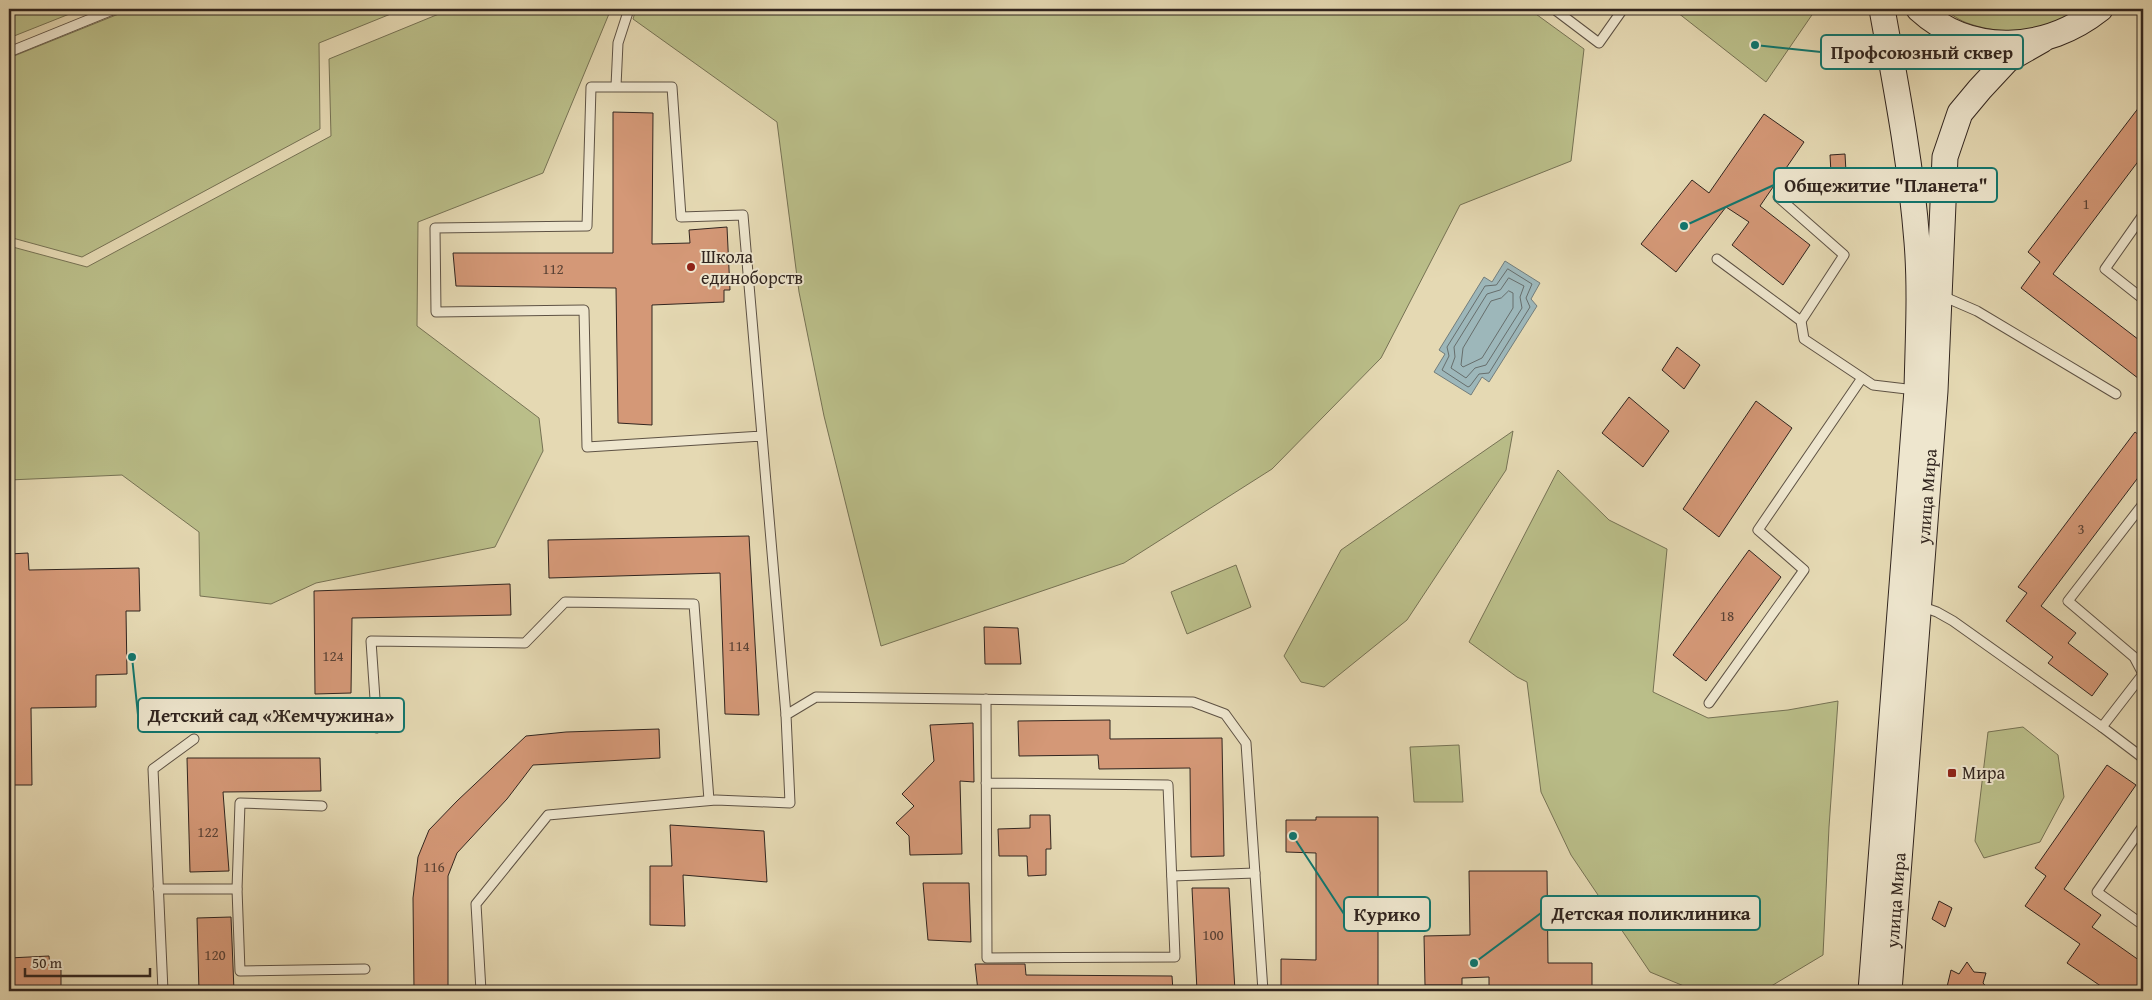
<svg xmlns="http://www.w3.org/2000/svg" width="2152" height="1000" viewBox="0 0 2152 1000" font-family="'Gentium Book Plus',serif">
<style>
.green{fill:#babe89;stroke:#767254}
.water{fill:#9db7ba;stroke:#727d7c}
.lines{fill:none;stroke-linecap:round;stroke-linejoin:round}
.shore{stroke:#676e6c;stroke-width:1}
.building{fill:#d49877;stroke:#31251f}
.lane-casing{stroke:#5e5244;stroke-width:11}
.secondary-casing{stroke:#31251f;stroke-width:27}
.lane{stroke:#eee6ce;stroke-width:9}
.secondary{stroke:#eee6ce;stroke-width:25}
.poi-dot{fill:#8f2418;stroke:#eee6ce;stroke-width:2}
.labels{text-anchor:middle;stroke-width:4;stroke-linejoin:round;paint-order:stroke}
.number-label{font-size:15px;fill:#5a4235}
.poi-label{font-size:18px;fill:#31251f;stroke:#eee6ce;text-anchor:start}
.street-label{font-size:18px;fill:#31251f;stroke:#eee6ce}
.leader{fill:none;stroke:#0f766e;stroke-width:2}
.callout-dot{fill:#0f766e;stroke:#eee6ce;stroke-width:2}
.callout{fill:#eee6ce;stroke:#0f766e;stroke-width:2}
.callout-label{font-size:19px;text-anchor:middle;font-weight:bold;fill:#31251f}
</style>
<rect width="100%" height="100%" fill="#e5d9b3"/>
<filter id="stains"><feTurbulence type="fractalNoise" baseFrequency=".004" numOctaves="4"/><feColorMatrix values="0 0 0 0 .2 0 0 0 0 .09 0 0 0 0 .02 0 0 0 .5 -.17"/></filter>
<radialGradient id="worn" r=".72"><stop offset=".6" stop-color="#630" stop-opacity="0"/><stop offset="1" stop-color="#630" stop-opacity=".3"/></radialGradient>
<g class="green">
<polygon points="9,9 82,9 9,38"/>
<polygon points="131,9 403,9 319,43 320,129 82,257 9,237 9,58"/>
<polygon points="451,9 611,9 543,173 418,222 417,326 539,418 543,451 495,547 316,583 271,604 200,596 199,532 122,475 9,480 9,246 87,267 331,136 329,59"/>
<polygon points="636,9 1529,9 1584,49 1571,161 1460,205 1381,358 1272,469 1124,563 881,646 824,416 799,292 777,122 633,19"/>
<polygon points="1673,9 1816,9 1766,82"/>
<path d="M1943,9H2079C2050,34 2006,36 1970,24C1960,21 1951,14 1943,9Z"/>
<polygon points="1513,431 1506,470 1407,620 1324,687 1301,682 1284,656 1341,550"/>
<polygon points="1558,470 1609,520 1667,549 1653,692 1708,718 1788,710 1838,701 1829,827 1823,955 1763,991 1696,991 1650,972 1571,855 1541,792 1527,682 1517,677 1469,642"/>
<polygon points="1236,565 1251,607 1187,634 1171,592"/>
<polygon points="2023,727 2058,755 2064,797 2040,842 1984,858 1975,841 1988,732"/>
<polygon points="1459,745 1463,802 1414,802 1410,747"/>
</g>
<polygon class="water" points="1505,261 1540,283 1531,299 1537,306 1489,382 1482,377 1471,395 1434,372 1445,354 1439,350 1484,277 1492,282"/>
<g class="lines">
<g class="shore">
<polygon points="1508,269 1532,284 1526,298 1530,307 1489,373 1479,374 1470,386 1468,387 1442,370 1449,356 1447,347 1485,286 1496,285"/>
<polygon points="1509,278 1524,286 1520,297 1522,308 1486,365 1475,368 1466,378 1451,368 1455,357 1454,347 1487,294 1500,290"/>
<polygon points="1509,291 1513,293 1513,308 1482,358 1463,367 1461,365 1463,348 1491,301 1501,298"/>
</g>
</g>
<g class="building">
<polygon points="2143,102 2143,155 2053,274 2143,343 2143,382 2021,288 2040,262 2028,252"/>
<polygon points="613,112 653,113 652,244 690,243 689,230 727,227 730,290 724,290 724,302 652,305 652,425 618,423 616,288 456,286 453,253 613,253"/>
<polygon points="1764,114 1804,142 1760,206 1810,245 1783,285 1732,245 1749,222 1726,207 1676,272 1641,244 1692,180 1709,193"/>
<polygon points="1845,154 1847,190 1832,191 1830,155"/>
<polygon points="1677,347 1700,365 1684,389 1662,370"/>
<polygon points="1629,397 1669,431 1643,467 1602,433"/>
<polygon points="1756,401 1792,428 1719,537 1683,509"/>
<polygon points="2135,432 2143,438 2143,471 2041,606 2076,633 2068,643 2108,674 2092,696 2048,663 2053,657 2006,621 2027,593 2018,587"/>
<polygon points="749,536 759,715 725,714 720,573 549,578 548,540"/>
<polygon points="1749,550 1781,577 1706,681 1673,655"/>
<polygon points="28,553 29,570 139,568 140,611 126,611 127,674 96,675 96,707 31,708 32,785 9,785 9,554"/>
<polygon points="510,584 511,615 352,618 351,693 315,694 314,591"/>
<polygon points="984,627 1018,628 1021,664 985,664"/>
<polygon points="1110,720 1110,739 1222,738 1224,856 1191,857 1190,768 1099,769 1098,755 1019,756 1018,721"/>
<polygon points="973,723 974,782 960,781 962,854 910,855 909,836 896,823 914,806 902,794 934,761 930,725"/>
<polygon points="659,729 660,758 533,765 507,799 457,853 448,876 448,990 414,990 413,898 418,857 429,830 457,801 526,736 566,732"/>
<polygon points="187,758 320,758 321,791 223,792 229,871 190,872"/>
<polygon points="2107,765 2136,785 2064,889 2101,915 2092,927 2143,963 2143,991 2108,991 2067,963 2080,944 2025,906 2046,876 2035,868"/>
<polygon points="1030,815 1050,815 1051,849 1046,849 1046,875 1028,876 1027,856 999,856 998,829 1030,828"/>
<polygon points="1316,817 1378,817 1378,990 1281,991 1281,959 1316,960 1316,853 1286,852 1286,820 1316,820"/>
<polygon points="670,825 764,831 767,882 683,875 685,926 650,925 650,866 672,866"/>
<polygon points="1469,871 1547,871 1548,963 1592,963 1592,991 1489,991 1489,977 1462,978 1462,985 1425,985 1424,936 1470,935"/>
<polygon points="923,883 969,883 971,942 928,940"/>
<polygon points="1192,888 1229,888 1235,991 1197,991"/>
<polygon points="1939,901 1952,908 1945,927 1932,919"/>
<polygon points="231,917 234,991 199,991 197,918"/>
<polygon points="49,956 50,967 61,966 61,991 9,991 9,958"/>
<polygon points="1967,962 1974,972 1986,973 1983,983 1990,991 1946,991 1951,970 1959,974"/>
<polygon points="975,964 1025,964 1026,975 1172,976 1173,991 978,991"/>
</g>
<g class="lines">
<defs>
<g id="lane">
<polyline points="1554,9 1599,43 1623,9"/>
<polyline points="9,52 115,9"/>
<polyline points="616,86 618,43 629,9"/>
<polyline points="1778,197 1844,255 1801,321"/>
<polyline points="2143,215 2105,269 2143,299"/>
<polyline points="1717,259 1801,321 1804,339 1873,385 1915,390"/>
<polyline points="1940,295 1977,311 2116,394"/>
<polyline points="762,436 587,447 584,310 436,312 435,228 587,226 591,87 672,87 681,217 743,215 786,715"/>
<polyline points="1920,606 1937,612 1953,621 2102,727 2143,674 2134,657 2068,601 2143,504"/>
<polyline points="986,699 987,958 1175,957 1168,785 986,783"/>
<polyline points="1709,703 1804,570 1758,530 1862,378"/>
<polyline points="2102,727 2143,758"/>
<polyline points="377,728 371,641 525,643 565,602 694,604 709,800"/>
<polyline points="2143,826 2097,892 2143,925"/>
<polyline points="1172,876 1255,873"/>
<polyline points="158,889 237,889 240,803 322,806"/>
<polyline points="237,889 240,971 365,969"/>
<polyline points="163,991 153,769 194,739"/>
<polyline points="481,991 476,904 548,815 716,800 790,803 786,715 816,697 1193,702 1225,714 1246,743 1263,991"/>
</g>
<g id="secondary">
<path d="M1919,9C1971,57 2046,52 2100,9"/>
<path d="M1871,991L1917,390C1918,341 1921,291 1917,242C1911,164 1896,86 1882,9"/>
<path id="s1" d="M1889,991L1935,391L1945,157L1960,113L1980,89L2007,60L2042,40"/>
</g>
</defs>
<use href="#lane" class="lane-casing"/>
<use href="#secondary" class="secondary-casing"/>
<use href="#lane" class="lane"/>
<use href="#secondary" class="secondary"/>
</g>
<g class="poi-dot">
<circle cx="691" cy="267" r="5"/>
<rect x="1947" y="768" width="10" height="10" rx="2.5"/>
</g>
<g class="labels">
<g class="number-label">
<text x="2086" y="209">1</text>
<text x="553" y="274">112</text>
<text x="2081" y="534">3</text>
<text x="1727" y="621">18</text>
<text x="739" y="651">114</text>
<text x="333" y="661">124</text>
<text x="208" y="837">122</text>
<text x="434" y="872">116</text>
<text x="1213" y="940">100</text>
<text x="215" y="960">120</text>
</g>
<g class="poi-label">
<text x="701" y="263">Школа<tspan x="701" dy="21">единоборств</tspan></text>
<text x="1962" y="779">Мира</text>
</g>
<g class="street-label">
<text dy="6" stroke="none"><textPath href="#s1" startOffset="496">улица Мира</textPath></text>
<text dy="6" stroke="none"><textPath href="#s1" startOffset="91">улица Мира</textPath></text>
</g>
</g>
<path class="leader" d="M1755 45L1821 52M1684 226L1774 185M132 657L138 715M1474 963L1541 913M1293 836L1344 914"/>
<g class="callout-dot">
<circle cx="1755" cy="45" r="5"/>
<circle cx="1684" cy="226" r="5"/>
<circle cx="132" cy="657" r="5"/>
<circle cx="1474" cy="963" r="5"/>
<circle cx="1293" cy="836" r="5"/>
</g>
<g class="callout">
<rect x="1821" y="35" width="202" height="34" rx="5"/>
<rect x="1774" y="168" width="223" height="34" rx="5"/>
<rect x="138" y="698" width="266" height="34" rx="5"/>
<rect x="1541" y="896" width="219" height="34" rx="5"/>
<rect x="1344" y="897" width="86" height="34" rx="5"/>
</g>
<g class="callout-label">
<text x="1922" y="59">Профсоюзный сквер</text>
<text x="1886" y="192">Общежитие "Планета"</text>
<text x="271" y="722">Детский сад «Жемчужина»</text>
<text x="1651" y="920">Детская поликлиника</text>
<text x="1387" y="921">Курико</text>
</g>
<rect width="2152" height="1000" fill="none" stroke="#e5d9b3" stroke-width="30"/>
<rect x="10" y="10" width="2132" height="980" fill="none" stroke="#31251f" stroke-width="2.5"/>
<rect x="15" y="15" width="2122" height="970" fill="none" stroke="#31251f"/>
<path d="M25 968v8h125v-8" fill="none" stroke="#31251f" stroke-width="2.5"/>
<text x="32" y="968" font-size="15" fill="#31251f" stroke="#eee6ce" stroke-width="4" paint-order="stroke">50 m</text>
<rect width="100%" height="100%" filter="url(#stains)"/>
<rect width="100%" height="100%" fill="url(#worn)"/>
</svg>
